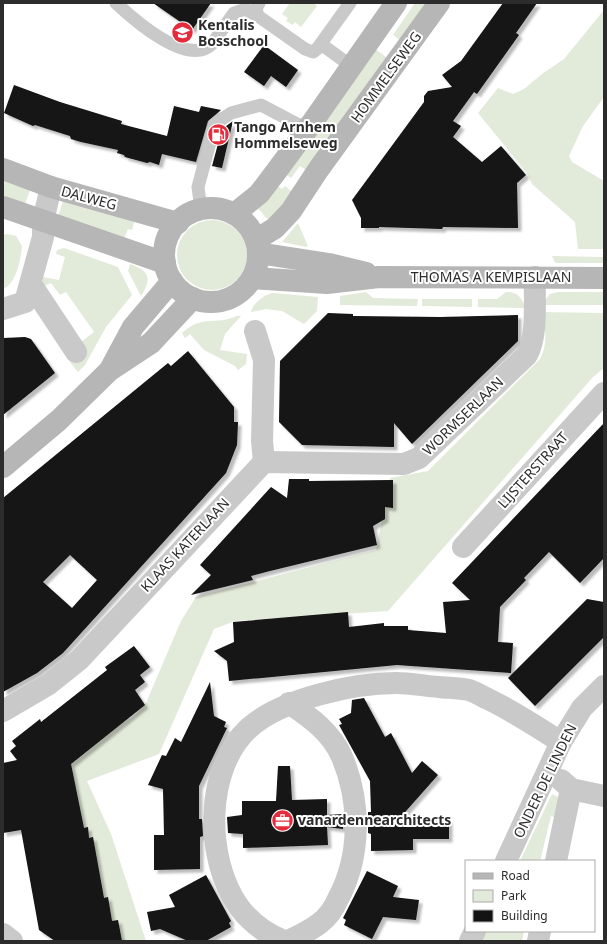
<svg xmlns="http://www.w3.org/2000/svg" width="607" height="944" viewBox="0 0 607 944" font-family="'Noto Sans',sans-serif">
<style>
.green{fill:#e2ead9}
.building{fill:#131313;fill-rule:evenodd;filter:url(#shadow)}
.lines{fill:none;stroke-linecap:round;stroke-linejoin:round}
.lane{stroke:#c9c9c9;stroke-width:13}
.street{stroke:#c9c9c9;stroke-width:22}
.secondary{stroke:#b6b6b6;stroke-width:22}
.labels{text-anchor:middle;stroke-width:4;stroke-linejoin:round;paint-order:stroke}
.poi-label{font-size:14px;font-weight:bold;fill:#2c2c2c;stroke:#fff;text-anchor:start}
.street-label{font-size:14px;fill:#2c2c2c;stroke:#fff}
</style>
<defs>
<filter id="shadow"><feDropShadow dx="3.5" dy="3.5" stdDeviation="1" flood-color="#0004"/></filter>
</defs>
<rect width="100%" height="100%" fill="#fff"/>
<g class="green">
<polygon points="290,3 313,3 317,6 301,27 295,22 293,25 286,21 288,18 282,14"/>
<polygon points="415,3 431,3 403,42 393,35"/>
<polygon points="604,10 604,97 583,126 569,156 572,162 604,181 604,249 578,249 575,222 532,184 527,173 478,113 498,88 513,94 524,89 542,74 564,59"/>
<polygon points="374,48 390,60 309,172 300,166 291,178 284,173"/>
<polygon points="3,176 30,190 25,204 3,197"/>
<polygon points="297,183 299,185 268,220 256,206 275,184 282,189 285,186 291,191"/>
<polygon points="64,198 135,219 132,230 128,229 124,239 58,217"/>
<circle cx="212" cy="255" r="35"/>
<polygon points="298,223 308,246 306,247 282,242"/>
<path d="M7,234L16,236L22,246C21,259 16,284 3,289V235Z"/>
<polygon points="64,248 118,267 132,295 106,327 85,365 78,372 70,362 85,351 81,342 94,332 66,292 60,295 51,283 42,287 43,277 59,280 65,257 56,254 57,250"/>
<polygon points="552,256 604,257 604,263 555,263"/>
<path d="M130,264C150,271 152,279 141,296L128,271Z"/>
<polygon points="366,292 373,298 418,299 417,306 340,305 340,296"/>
<path d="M506,292C517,291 522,298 526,308L478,307V299H497Z"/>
<polygon points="558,292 604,292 604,305 541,305 550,294"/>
<path d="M273,293L318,297L317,311L304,324L282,311L266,309L251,312C253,303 265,294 273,293Z"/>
<polygon points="422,299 472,299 472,307 422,306"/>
<path d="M539,312L604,313V368L593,377L388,611L235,621L214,629L159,754L87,781L111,834L146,941H111L43,763L133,717L146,703L181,621L196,597L376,550L390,478L428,471L540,359C548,344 547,327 539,312Z"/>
<path d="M237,316H241L225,334L220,350L247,354L246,364L238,370L235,366L204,350L190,334L185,338L182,333C203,314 213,326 237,316Z"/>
<polygon points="552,794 560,798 554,817 551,816 540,861 520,861"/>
<polygon points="486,931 524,931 522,941 482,941"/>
</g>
<g class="building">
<polygon points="153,3 211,3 192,30"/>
<polygon points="503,3 537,3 516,33 519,35 477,94 474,92 453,121 461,126 453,137 482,162 501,146 526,175 517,183 518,228 443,227 442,229 379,227 379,228 361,228 361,218 352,200 424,102 424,96 428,91 452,87 442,75 461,61"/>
<polygon points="264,45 298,70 286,87 271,76 264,86 244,72"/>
<polygon points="14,85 60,102 122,121 121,124 167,136 174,106 199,112 201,106 221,110 208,121 196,162 162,154 159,165 150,162 147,163 125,157 124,155 117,153 118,150 81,142 71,139 70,136 35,125 33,126 4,113"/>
<polygon points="233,121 222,168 212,166 222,129"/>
<polygon points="328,313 353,314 353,316 440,317 518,315 518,341 412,444 394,423 394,447 302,445 279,422 280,361"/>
<polygon points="25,337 31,339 55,373 3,415 3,338"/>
<path d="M188,351L234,407V422H238L237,445L226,473L63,653L37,673L3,692V498L168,363L171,366ZM70,555L97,580L72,608L43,582Z"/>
<polygon points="604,423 604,558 580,583 549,552 524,578 526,580 500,607 498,642 513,643 511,673 397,665 229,681 227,661 214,651 234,642 233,622 348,612 349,627 384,623 384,626 408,626 408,630 446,633 443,602 470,600 452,583"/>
<polygon points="289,479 309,479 309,481 393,480 393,508 385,507 385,519 373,526 377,545 270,571 251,576 253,580 191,595 211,575 200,565 271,487 287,498"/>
<polygon points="587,599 604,602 604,637 535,706 508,678"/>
<polygon points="134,646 150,667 140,675 145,682 135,690 145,705 71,764 84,828 88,827 89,838 93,837 104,898 108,897 112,921 118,920 122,941 55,941 39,930 21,830 3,833 3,763 17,760 10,751 16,746 12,741 40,719 41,722 107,670 105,667"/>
<polygon points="210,682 214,716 226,722 224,727 227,728 199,786 199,819 202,819 203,836 200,837 200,869 154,870 154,835 164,835 163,789 148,785 162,755 166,756 175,738 181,742"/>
<polygon points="364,698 385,737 391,733 412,773 422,761 438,775 399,819 449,819 449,839 413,839 413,850 371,851 371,834 368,833 368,812 371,812 370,781 339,725 342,724 339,719 351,713 352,700"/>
<polygon points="278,766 290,766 292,800 327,799 327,815 343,814 343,829 327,827 328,845 243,848 243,834 228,833 227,817 242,815 242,801 276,801"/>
<polygon points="367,871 398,886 393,897 419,900 416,920 383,917 372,939 344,925 346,920 343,918"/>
<polygon points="206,875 231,921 229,923 231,927 206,941 188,941 160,929 151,931 147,912 175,907 169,895"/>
</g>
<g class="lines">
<g class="lane">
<path d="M116,3C133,19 188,68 212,44L234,13L245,9L258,16"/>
<polyline points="259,3 256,9 258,16 305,49 313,52 317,49 350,3"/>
<polyline points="321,44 351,66"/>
<polyline points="201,210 198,187 215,124 231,113 261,105 297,124 309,127"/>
</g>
<g class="street">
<polyline points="31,284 76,352"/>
<polyline points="3,309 25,302 43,237 43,221 51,187"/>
<polyline points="255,331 264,360 262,441 264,462"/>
<path d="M264,462L404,464L419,458L527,355C538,334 534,301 535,277"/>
<polyline points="463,547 604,393"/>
<polyline points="3,711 49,684 79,660 264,462"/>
<polyline points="561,780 571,789 604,796"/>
<polyline points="506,861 561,742 582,708 604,686"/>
<polyline points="556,861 571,789"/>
<polyline points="3,934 12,941"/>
<path d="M284,941C266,934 251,923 239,907C205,860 204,769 249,728C281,699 354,683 396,683C410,683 425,686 439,687C448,688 459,688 469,690C475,692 482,696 488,699C513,711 537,727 561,742"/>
<path d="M288,941C299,936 311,930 320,923C328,917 334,908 338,899C361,856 361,802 342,757C332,733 310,717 289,703"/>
<polyline points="470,941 475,931"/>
<polyline points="538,941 540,931"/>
</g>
<g class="secondary">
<polyline points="3,169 51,187 178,223"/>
<polyline points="3,207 165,263"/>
<circle cx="211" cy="255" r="47"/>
<polyline points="234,214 259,194 275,173 309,127 396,3"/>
<polyline points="256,240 275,228 291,211 318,170 439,3"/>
<polyline points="258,253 329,264 366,273"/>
<polyline points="252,278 327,283 379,277 604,278"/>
<polyline points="111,368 133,327 172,281"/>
<polyline points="3,467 59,420 110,370 151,343 193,298"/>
</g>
</g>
<defs>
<symbol id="school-disc" viewBox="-11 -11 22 22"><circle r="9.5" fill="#e42d3c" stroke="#fff"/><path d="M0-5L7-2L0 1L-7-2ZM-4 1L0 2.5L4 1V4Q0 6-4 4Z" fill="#fff"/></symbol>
<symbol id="fuel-disc" viewBox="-11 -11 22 22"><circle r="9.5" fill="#e42d3c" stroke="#fff"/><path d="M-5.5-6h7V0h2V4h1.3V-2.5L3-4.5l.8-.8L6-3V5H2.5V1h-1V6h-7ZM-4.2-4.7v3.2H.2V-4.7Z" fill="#fff"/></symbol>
<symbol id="office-disc" viewBox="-11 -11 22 22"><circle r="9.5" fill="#e42d3c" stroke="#fff"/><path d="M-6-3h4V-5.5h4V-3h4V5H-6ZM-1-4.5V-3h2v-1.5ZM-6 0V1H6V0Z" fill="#fff"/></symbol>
</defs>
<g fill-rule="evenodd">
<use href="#school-disc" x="170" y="20" width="25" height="25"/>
<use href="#fuel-disc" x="206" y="122" width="25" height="25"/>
<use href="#office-disc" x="270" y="808" width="25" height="25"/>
</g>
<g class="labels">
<g class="poi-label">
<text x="198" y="30">Kentalis<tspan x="198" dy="16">Bosschool</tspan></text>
<text x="234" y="132">Tango Arnhem<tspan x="234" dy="16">Hommelseweg</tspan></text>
<text x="298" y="825">vanardennearchitects</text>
</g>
<g class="street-label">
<text transform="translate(386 77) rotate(-54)" y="5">HOMMELSEWEG</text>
<text transform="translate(89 198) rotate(15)" y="5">DALWEG</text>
<text x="491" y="282">THOMAS A KEMPISLAAN</text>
<text transform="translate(463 416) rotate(-44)" y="5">WORMSERLAAN</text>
<text transform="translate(533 470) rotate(-48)" y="5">LIJSTERSTRAAT</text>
<text transform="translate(185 545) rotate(-47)" y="5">KLAAS KATERLAAN</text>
<text transform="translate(545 781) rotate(-64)" y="5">ONDER DE LINDEN</text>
</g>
</g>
<rect width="607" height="944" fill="none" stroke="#2c2c2c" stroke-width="8"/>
<rect x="465" y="860" width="130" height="72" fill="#ffffff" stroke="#ababab"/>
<rect x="473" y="873" width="20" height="6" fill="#b6b6b6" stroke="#ababab"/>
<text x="501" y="880" font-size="12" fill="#2c2c2c">Road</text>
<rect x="473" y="890" width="20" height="12" fill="#e2ead9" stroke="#ababab"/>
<text x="501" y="900" font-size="12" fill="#2c2c2c">Park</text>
<rect x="473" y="910" width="20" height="12" fill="#131313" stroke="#ababab"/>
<text x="501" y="920" font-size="12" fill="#2c2c2c">Building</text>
</svg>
